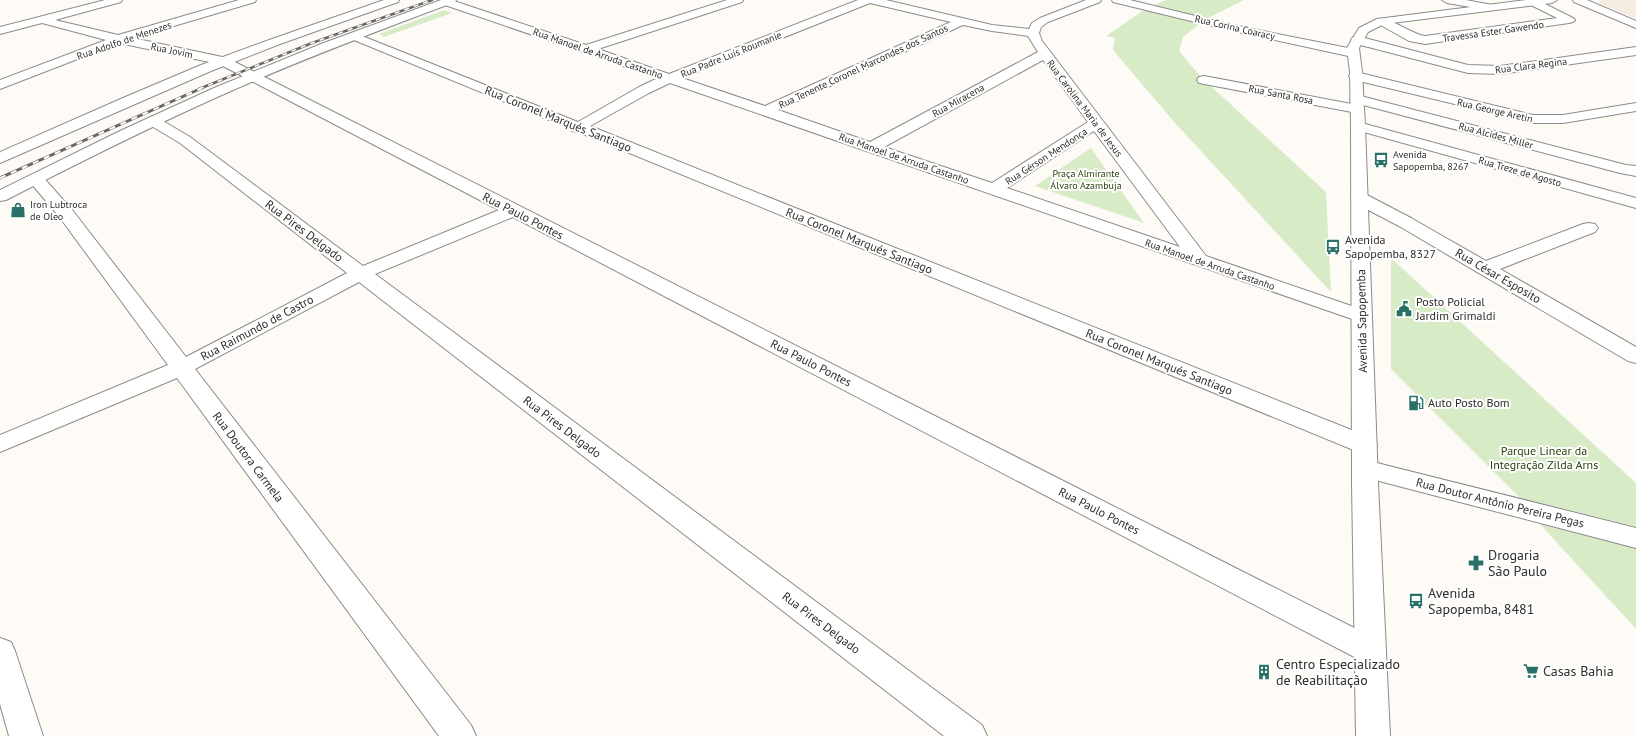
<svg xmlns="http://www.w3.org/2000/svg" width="1636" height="736" viewBox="0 0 1636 736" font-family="'PT Sans',sans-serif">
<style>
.built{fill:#f5ede2}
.green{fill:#d8ebc7}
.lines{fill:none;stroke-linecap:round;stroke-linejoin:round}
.minor-casing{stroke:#8d8b87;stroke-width:2}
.major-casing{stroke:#8d8b87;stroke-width:2}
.minor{fill:#fff;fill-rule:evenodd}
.major{fill:#fff;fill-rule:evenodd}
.rail-far1-casing{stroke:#6a6866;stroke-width:2.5}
.rail-casing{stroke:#6a6866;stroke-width:3}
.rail-far1{stroke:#fff;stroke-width:1.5;stroke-dasharray:5;stroke-linecap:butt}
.rail{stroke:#fff;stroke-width:2;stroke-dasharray:6;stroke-linecap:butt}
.labels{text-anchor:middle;stroke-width:4;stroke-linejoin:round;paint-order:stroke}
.far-street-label{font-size:10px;fill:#2e2d2b;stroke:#fff}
.far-poi-label{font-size:10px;fill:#2e2d2b;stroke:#fff;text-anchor:start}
.far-park-label{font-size:10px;fill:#29400a;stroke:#fff}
.street-label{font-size:12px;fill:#2e2d2b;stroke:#fff}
.poi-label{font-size:12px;fill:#2e2d2b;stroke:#fff;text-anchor:start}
.park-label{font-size:12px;fill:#29400a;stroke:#fff}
.near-poi-label{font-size:14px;fill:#2e2d2b;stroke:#fff;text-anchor:start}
</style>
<rect width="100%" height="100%" fill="#fefbf7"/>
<polygon class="built" points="1603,0 1636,0 1636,19 1598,3 1599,1"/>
<g class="green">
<polygon points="1166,0 1244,0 1206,19 1152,6"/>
<polygon points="444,10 452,13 384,37 379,34"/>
<polygon points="1144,10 1201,23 1183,37 1179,51 1201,77 1326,192 1331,292 1175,123 1113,50 1115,38 1106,36"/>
<polygon points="1091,148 1095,154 1144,223 1035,186"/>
<polygon points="1391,258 1636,483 1636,527 1520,498 1391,369"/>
<polygon points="1539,523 1636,548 1636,629"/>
</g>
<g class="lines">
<defs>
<g id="minor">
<polygon points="105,0 122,0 121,2 55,20 118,35 239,0 256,0 255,2 133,38 227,58 1382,642 1386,651 1382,660 1371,664 1360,660 513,217 375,274 982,725 987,736 944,736 359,282 195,369 471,725 476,736 439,736 177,378 0,452 0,435 168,365 61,219 30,182 28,179 30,176 36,174 42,176 73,211 186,357 347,273 180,143 148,124 146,121 148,118 153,117 158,118 190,137 363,266 499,210 219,64 119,43 0,89 0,80 106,40 42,23 0,34 0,27"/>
<path d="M442,0H451L586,45L727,0H743L742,2L598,49L669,74L858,0H886L992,25L1029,29L1032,23L1040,18L1086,0H1101L1100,2L1048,22L1041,27L1039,33L1042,41L1206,256L1369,312L1372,316L1369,320L1362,322L1355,320L670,83L649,93L590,126L1374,439L1377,445L1374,451L1365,453L1356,451L578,132L572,131L571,129L349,38L347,36L349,34H357L578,122L639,87L658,78L442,4L441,2ZM870,3L951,22L765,106L682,78ZM963,25L992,31L1028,36L1038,52L870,142L778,110ZM1043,60L1088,122L992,183L884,147ZM1094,131L1180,247L1007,188Z"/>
<polygon points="1112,0 1130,0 1228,24 1353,49 1357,50 1359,53 1357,56 1353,57 1228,30 1113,2"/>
<polygon points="1442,0 1466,0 1492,5 1493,7 1488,10 1447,3"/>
<path d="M1529,0H1537L1573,18L1575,20L1573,22L1569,23L1425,44L1409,41L1377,23L1375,21L1377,19C1389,16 1411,34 1425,36L1557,18L1529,4L1528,2Z"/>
<polygon points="1573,0 1587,0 1636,21 1636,28 1574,2"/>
<polygon points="1357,36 1468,65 1500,66 1636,47 1636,55 1500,74 1468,73 1353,43 1351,40 1353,37"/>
<polygon points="1356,72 1533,115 1563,115 1636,103 1636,111 1563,123 1533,123 1351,79 1349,76 1351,73"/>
<polygon points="1204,76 1357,105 1362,106 1364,109 1362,112 1357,113 1199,83 1197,80 1199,77"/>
<polygon points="1357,95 1626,165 1636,166 1636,176 1620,173 1352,102 1350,99 1352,96"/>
<polygon points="1358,122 1636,198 1636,208 1353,129 1351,126 1353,123"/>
<polygon points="1359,193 1365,194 1411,218 1486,261 1583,224 1589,223 1595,224 1598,228 1595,232 1500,269 1636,347 1636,363 1628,361 1399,226 1353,202 1351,198 1353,194"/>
<polygon points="1365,460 1636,528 1636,548 1356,475 1352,469 1356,463"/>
<polygon points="0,638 11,642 15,651 43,736 9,736 0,704"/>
</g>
<g id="major">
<polygon points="384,0 399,0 398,2 280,44 211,71 0,163 0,152 123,98 201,65 272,39"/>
<path d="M441,0H456L455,2C377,31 300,60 224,94C150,127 78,163 6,200L0,201V190L120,131L214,88L321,44Z"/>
<polygon points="1526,0 1557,0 1552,3 1384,24 1368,32 1359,48 1362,72 1365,126 1378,483 1390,736 1356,736 1352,483 1351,126 1350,72 1347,48 1359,28 1377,19"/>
</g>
</defs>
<use href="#minor" class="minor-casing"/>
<use href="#major" class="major-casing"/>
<use href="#minor" class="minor"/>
<use href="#major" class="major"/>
<defs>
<polyline id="rail-far1" points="199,89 312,43 432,0"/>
<polyline id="rail" points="0,178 202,88"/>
</defs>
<use href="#rail-far1" class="rail-far1-casing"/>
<use href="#rail" class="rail-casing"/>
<use href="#rail-far1" class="rail-far1"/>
<use href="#rail" class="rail"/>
</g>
<defs>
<symbol id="bus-bare" viewBox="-9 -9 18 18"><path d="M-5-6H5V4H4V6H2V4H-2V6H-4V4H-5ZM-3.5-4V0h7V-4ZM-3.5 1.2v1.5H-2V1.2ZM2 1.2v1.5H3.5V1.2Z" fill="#287068" stroke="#fff" stroke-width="2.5" paint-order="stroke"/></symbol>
<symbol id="shop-bare" viewBox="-9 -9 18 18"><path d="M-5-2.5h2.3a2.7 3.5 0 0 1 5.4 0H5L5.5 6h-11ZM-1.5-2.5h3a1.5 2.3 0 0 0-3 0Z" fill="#287068" stroke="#fff" stroke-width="2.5" paint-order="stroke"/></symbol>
<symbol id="civic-bare" viewBox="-9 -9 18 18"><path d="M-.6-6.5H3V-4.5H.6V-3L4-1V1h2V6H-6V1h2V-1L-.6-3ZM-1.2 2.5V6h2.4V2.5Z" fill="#287068" stroke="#fff" stroke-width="2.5" paint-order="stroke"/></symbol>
<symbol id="fuel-bare" viewBox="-9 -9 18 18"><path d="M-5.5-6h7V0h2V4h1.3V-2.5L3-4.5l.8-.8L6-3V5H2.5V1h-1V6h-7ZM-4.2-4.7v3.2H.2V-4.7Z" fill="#287068" stroke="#fff" stroke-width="2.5" paint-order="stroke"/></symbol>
<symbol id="pharmacy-bare" viewBox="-9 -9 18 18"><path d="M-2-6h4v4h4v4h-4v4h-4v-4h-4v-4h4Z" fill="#287068" stroke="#fff" stroke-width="2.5" paint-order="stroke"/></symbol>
<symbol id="supermarket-bare" viewBox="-9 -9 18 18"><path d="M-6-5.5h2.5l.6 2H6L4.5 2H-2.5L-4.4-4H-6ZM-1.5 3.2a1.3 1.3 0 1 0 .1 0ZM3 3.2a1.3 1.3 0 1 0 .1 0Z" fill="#287068" stroke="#fff" stroke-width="2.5" paint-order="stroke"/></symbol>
<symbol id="building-bare" viewBox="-9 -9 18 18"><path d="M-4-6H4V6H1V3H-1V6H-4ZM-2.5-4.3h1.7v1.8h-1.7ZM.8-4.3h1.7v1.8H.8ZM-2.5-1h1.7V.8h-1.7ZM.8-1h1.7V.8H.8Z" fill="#287068" stroke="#fff" stroke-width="2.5" paint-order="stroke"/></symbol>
</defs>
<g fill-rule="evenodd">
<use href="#bus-bare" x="1370" y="149" width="22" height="22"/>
<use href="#shop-bare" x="7" y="199" width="22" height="22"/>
<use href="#bus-bare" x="1322" y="236" width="22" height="22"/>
<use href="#civic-bare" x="1393" y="298" width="22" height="22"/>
<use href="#fuel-bare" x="1405" y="392" width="22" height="22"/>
<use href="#pharmacy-bare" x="1465" y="552" width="22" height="22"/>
<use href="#bus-bare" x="1405" y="590" width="22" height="22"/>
<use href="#supermarket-bare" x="1520" y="660" width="22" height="22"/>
<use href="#building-bare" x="1253" y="661" width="22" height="22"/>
</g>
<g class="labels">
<g class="far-street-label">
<text transform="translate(1235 27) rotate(13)" y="4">Rua Corina Coaracy</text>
<text transform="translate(1493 31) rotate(-8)" y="4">Travessa Ester Gawendo</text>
<text transform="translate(124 40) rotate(-19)" y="4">Rua Adolfo de Menezes</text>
<text transform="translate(172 50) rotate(12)" y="4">Rua Jovim</text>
<text transform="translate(598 53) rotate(19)" y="4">Rua Manoel de Arruda Castanho</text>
<text transform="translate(731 54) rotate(-22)" y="4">Rua Padre Luís Roumanie</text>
<text transform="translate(1531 65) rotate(-7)" y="4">Rua Clara Regina</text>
<text transform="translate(863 66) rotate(-25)" y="4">Rua Tenente Coronel Marcondes dos Santos</text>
<text transform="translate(1281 94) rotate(11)" y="4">Rua Santa Rosa</text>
<text transform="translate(958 100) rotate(-29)" y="4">Rua Miracena</text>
<text transform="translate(1085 108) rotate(53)" y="4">Rua Carolina Maria de Jesus</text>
<text transform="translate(1495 110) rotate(13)" y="4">Rua George Aretin</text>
<text transform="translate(1496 135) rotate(15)" y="4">Rua Alcides Miller</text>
<text transform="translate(1046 156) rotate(-33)" y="4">Rua Gérson Mendonça</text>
<text transform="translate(904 158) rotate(19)" y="4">Rua Manoel de Arruda Castanho</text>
<text transform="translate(1520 171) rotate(16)" y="4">Rua Treze de Agosto</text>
<text transform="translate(1210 264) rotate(19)" y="4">Rua Manoel de Arruda Castanho</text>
</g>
<g class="far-poi-label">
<text x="1393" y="158">Avenida<tspan x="1393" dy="12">Sapopemba, 8267</tspan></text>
<text x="30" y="208">Iron Lubtroca<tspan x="30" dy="12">de Oleo</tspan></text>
</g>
<g class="far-park-label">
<text x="1086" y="177">Praça Almirante<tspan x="1086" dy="12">Álvaro Azambuja</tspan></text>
</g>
<g class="street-label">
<text transform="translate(558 119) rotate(22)" y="4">Rua Coronel Marqués Santiago</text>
<text transform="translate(523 216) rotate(27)" y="4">Rua Paulo Pontes</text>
<text transform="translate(304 231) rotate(37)" y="4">Rua Pires Delgado</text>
<text transform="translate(859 241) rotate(22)" y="4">Rua Coronel Marqués Santiago</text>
<text transform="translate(1498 276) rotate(30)" y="4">Rua César Esposito</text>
<text transform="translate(1362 321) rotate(-91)" y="4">Avenida Sapopemba</text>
<text transform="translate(257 328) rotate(-28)" y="4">Rua Raimundo de Castro</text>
<text transform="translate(1159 362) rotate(22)" y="4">Rua Coronel Marqués Santiago</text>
<text transform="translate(811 363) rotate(27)" y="4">Rua Paulo Pontes</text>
<text transform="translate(562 427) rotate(37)" y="4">Rua Pires Delgado</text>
<text transform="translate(248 457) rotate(53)" y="4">Rua Doutora Carmela</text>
<text transform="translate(1500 503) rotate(14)" y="4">Rua Doutor Antônio Pereira Pegas</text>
<text transform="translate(1099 511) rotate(27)" y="4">Rua Paulo Pontes</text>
<text transform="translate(821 623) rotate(37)" y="4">Rua Pires Delgado</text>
</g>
<g class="poi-label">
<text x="1345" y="244">Avenida<tspan x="1345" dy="14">Sapopemba, 8327</tspan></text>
<text x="1416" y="306">Posto Policial<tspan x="1416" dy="14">Jardim Grimaldi</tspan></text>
<text x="1428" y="407">Auto Posto Bom</text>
</g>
<g class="park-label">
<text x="1544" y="455">Parque Linear da<tspan x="1544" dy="14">Integração Zilda Arns</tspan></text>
</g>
<g class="near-poi-label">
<text x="1488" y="560">Drogaria<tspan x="1488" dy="16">São Paulo</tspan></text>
<text x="1428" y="598">Avenida<tspan x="1428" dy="16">Sapopemba, 8481</tspan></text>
<text x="1276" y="669">Centro Especializado<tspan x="1276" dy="16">de Reabilitação</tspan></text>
<text x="1543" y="676">Casas Bahia</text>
</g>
</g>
</svg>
